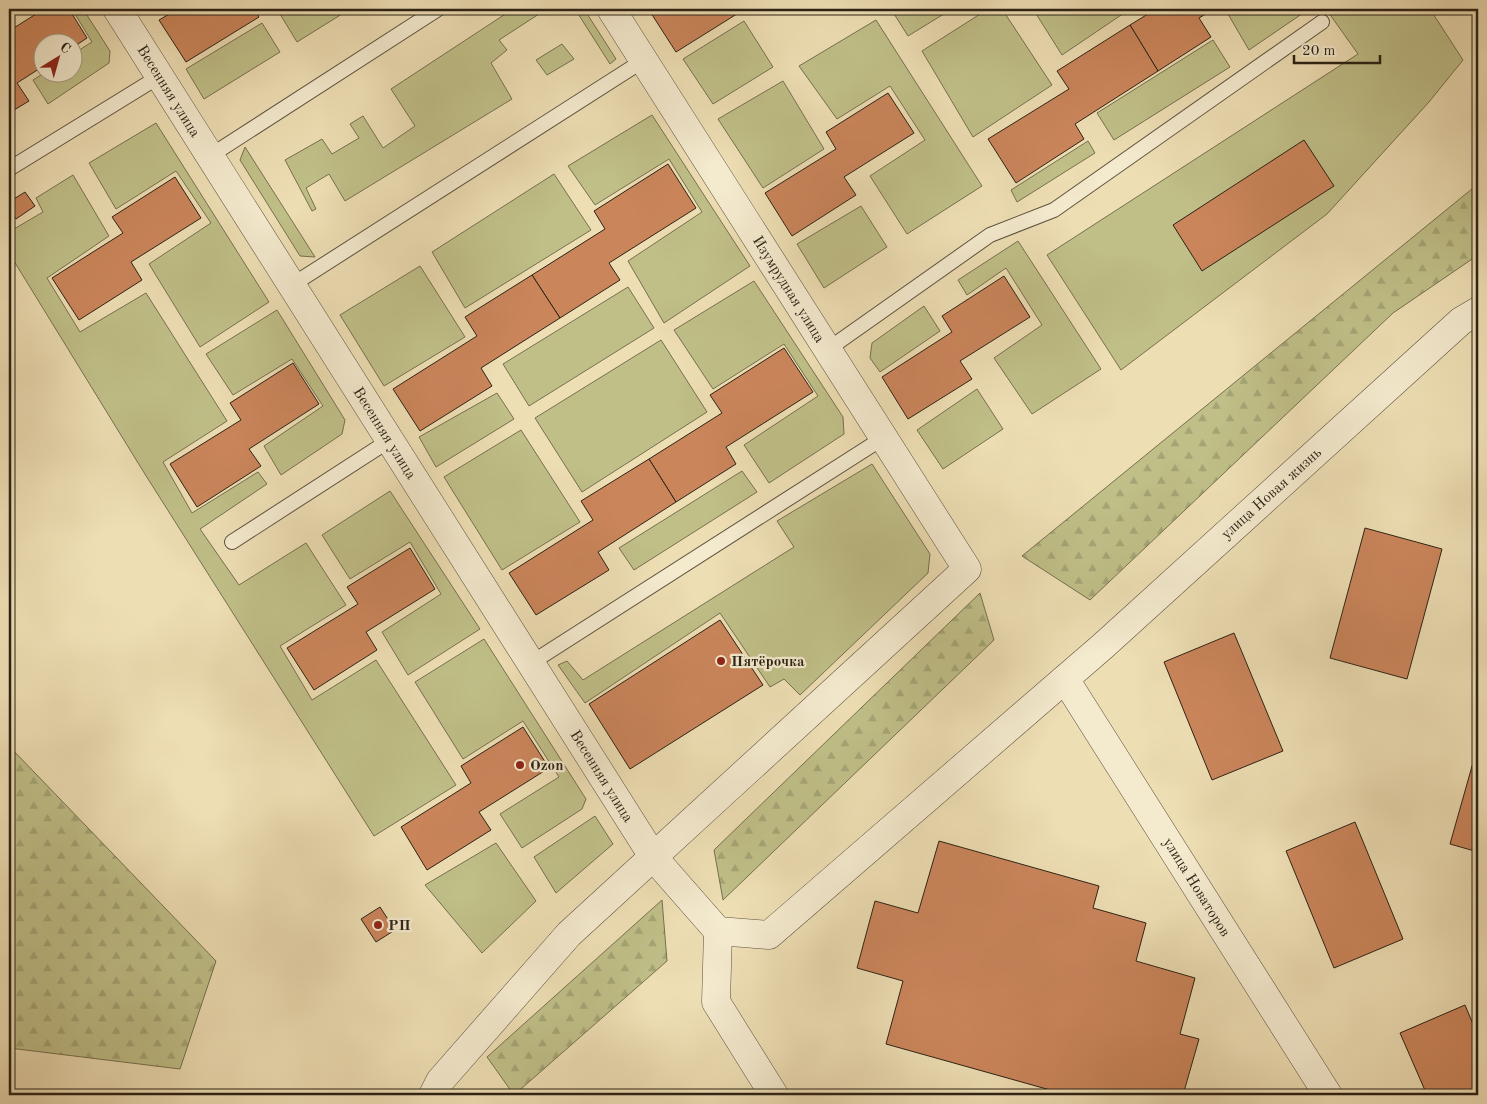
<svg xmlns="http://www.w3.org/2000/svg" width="1487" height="1104" viewBox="0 0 1487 1104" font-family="'Old Standard TT',serif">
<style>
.green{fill:#c0bf88;stroke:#76704f}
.forest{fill:url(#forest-firs);stroke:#76704f}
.building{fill:#cb855b;stroke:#2b2216}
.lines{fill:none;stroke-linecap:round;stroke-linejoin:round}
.service-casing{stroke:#5c513e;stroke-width:16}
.minor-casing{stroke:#5c513e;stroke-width:29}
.service{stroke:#f4eace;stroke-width:14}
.minor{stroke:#f4eace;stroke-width:28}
.poi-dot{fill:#8f2418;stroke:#f4eace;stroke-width:2}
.labels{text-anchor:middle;stroke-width:4.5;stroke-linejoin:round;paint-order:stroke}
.street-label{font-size:15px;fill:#2b2216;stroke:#f4eace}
.poi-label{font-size:15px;font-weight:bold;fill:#2b2216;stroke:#f4eace;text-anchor:start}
</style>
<defs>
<pattern id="forest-firs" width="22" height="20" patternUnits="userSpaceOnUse" patternTransform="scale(1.25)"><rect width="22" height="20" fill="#c0bf88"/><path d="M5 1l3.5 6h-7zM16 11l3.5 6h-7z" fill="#a5a475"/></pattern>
</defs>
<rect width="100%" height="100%" fill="#eedeb4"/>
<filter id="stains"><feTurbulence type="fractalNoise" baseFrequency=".004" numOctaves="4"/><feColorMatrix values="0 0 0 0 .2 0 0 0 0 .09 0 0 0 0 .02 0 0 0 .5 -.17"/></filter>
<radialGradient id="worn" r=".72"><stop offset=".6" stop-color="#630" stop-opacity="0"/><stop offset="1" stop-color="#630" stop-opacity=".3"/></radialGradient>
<g class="green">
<polygon points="72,9 83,9 110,51 109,63 48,104 33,80 44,73 72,72 73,54 92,42"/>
<polygon points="277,9 350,9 297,42"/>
<polygon points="513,9 536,9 539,14 499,40 507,50 491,63 512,99 345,201 329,174 306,188 316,209 312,211 285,160 322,139 332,154 359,138 350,124 363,116 383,148 415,126 391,89"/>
<polygon points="575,9 584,9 616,59 610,64"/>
<polygon points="891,9 952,9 908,36"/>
<polygon points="988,9 1002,9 1052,85 973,137 922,51"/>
<polygon points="1033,9 1130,9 1062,55"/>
<polygon points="1225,9 1309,9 1249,50"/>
<polygon points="1326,9 1430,9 1463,60 1429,102 1327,214 1121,370 1047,255 1358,54"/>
<polygon points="876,20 982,186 907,234 870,176 925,140 890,86 837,119 799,66"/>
<polygon points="744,21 773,67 713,104 683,59"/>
<polygon points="262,23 280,52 204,99 186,69"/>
<polygon points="1213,40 1230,67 1114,140 1097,113"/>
<polygon points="562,44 574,59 547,75 536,60"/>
<polygon points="783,81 824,149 763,188 718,119"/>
<polygon points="652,115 750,266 664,323 628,261 702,212 669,159 595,205 568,166"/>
<polygon points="156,123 269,302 200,347 149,264 211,223 176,171 116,209 89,163"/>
<polygon points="1088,141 1095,153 1017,202 1011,190"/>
<polygon points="245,147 315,257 300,256 240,160"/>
<polygon points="554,174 591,230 465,308 432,252"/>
<polygon points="73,175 109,236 47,278 80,332 146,293 227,421 163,462 192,513 258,472 267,484 200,529 239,585 306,543 346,605 280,646 312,700 376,660 456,785 374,836 143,471 9,253 9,220 14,229 43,212 36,198"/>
<polygon points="861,206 887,247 824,288 797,244"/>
<polygon points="1018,241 1101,369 1032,414 994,358 1042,325 1006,268 967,295 958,280"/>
<polygon points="420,266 465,337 384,386 340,315"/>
<polygon points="754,281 843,417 844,434 769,483 744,445 818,396 784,344 713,389 674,330"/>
<polygon points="628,287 654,328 529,406 503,364"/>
<polygon points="924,306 940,331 880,372 870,358 872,343"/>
<polygon points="277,310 345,420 342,434 281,475 264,446 323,406 292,359 233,395 206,354"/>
<polygon points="661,340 707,412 582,492 535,418"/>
<polygon points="977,389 1003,429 943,469 917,430"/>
<polygon points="497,393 514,419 436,467 419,437"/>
<polygon points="521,430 580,522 502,570 444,477"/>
<polygon points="872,464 930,554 928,573 800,695 784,679 770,687 720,613 585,703 558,665 567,661 583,680 794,547 777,521"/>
<polygon points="742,471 757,492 634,570 619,548"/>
<polygon points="390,491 480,629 408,675 382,632 441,594 410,542 350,579 322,535"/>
<polygon points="484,639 586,799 582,809 522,848 500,814 559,777 523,721 463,759 415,682"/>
<polygon points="595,816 613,844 556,893 534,857"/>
<polygon points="496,843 536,901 482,953 425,885"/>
</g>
<g class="forest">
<polygon points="1478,184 1478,255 1393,313 1090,600 1022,556"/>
<polygon points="980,593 994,640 723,900 714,850"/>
<polygon points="9,746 216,961 180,1069 9,1048"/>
<polygon points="662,900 667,961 514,1095 487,1057"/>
</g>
<g class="building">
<polygon points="44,9 69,9 87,38 72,48 72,42 42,42 42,67 17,83 29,101 9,113 9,31"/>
<polygon points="178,9 254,9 259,17 186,62 159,20"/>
<polygon points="652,9 737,9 740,12 676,52 649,10"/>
<polygon points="1156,9 1214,9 1199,18 1211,37 1158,71 1130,25"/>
<polygon points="1130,25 1158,71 1075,124 1084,139 1016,183 988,139 1069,89 1057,71"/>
<polygon points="888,93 914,133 844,177 856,195 792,236 765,193 836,149 826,132"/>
<polygon points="1304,140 1334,186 1202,271 1173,225"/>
<polygon points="668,164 696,208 609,263 620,280 560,318 532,275 605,229 594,211"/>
<polygon points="175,177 201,218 131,262 142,280 79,320 52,278 123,233 112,217"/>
<polygon points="25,192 35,206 16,219 9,208 9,202"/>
<polygon points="532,275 560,318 481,368 492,386 420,431 393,389 477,336 465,317"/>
<polygon points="1004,276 1030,317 960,361 972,379 908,419 882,377 952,332 942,316"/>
<polygon points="784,348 813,392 726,447 736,464 676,502 649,459 722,413 710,395"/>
<polygon points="293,363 319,404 249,449 261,466 197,507 170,464 241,420 230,403"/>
<polygon points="649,459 676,502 598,552 609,570 536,615 509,573 593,520 581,501"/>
<polygon points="1365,528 1442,549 1407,679 1330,658"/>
<polygon points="410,548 435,589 366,632 377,650 314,690 287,648 358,604 347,587"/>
<polygon points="720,620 763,685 630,769 589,704"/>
<polygon points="1234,633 1283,751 1212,780 1164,662"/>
<polygon points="523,727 549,768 479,812 491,830 427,870 401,827 471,783 461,766"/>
<polygon points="1478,745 1478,852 1450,844"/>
<polygon points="1355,822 1403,939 1334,968 1286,851"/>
<polygon points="939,841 1099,886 1093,908 1146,923 1136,961 1195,978 1180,1034 1199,1039 1183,1095 1068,1095 886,1044 903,981 857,968 875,901 918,913"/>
<polygon points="380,907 395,930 376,942 361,919"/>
<polygon points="1465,1005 1478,1036 1478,1095 1427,1095 1400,1033"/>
</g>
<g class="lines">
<defs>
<g id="service">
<polyline points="210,156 438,9"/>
<polyline points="9,169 160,76"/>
<polyline points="292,285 644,60"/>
<polyline points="827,350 990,235 1054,210 1322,22"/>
<polyline points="232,542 390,440"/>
<polyline points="531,663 883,438"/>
</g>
<g id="minor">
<polyline points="117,9 654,858 718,931 769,935 1103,646 1461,321 1478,311"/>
<polyline points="1065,679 1328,1095"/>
<polyline points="718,931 716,1002 774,1095"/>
<polyline points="433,1095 440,1081 569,934 967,569 611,9"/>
</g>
</defs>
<use href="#service" class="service-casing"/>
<use href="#minor" class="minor-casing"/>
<use href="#service" class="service"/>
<use href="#minor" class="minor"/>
</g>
<g class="poi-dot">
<circle cx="721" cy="661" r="5"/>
<circle cx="520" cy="765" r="5"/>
<circle cx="378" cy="925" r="5"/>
</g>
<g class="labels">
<g class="street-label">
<text transform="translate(169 91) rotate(58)" y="5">Весенняя улица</text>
<text transform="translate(789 289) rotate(58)" y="5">Изумрудная улица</text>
<text transform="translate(385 433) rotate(58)" y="5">Весенняя улица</text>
<text transform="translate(1271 493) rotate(-42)" y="5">улица Новая жизнь</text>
<text transform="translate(602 776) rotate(58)" y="5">Весенняя улица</text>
<text transform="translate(1197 887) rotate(58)" y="5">улица Новаторов</text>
</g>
<g class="poi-label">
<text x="731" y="666">Пятёрочка</text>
<text x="530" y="770">Ozon</text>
<text x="388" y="930">РП</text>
</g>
</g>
<rect width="1487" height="1104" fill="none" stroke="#eedeb4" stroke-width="30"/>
<rect x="10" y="10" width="1467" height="1084" fill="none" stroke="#2b2216" stroke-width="2.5"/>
<rect x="15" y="15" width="1457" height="1074" fill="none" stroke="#2b2216"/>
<g transform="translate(58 58) rotate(37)"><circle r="24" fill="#f4eace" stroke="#a49a84"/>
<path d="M0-4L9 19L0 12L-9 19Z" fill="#8f2418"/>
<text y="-8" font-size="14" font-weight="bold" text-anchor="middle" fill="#2b2216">С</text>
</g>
<path d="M1294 55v8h86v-8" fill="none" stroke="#2b2216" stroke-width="2.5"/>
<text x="1302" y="55" font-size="15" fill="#2b2216" stroke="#f4eace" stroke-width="4" paint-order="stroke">20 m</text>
<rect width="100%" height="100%" filter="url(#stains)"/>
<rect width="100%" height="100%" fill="url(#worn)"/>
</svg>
